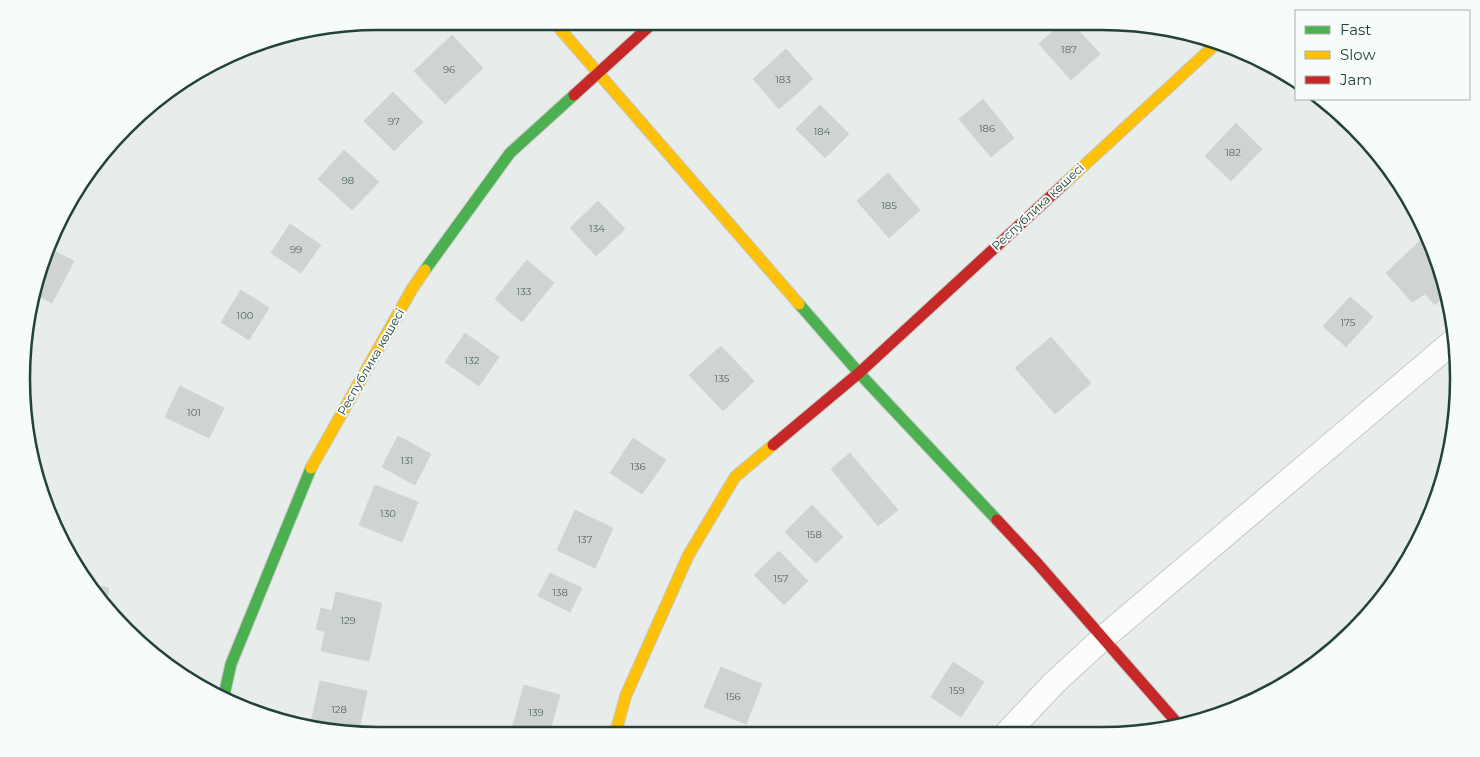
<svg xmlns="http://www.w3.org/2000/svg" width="1480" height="757" viewBox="0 0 1480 757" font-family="Montserrat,sans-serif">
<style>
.building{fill:#cfd4d2;stroke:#d1d6d4}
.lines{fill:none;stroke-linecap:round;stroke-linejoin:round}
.street-casing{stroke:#c5cac8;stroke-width:26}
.fast-casing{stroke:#c3cbc8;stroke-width:13}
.slow-casing{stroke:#c3cbc8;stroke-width:13}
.jam-casing{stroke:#c3cbc8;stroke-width:13}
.street{stroke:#fcfcfc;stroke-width:24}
.fast{stroke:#4caf50;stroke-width:11}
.slow{stroke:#ffc107;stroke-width:11}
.jam{stroke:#c62828;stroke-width:11}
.labels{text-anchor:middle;stroke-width:4;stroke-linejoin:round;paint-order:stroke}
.number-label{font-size:10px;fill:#506761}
.street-label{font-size:12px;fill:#24423a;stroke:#f7fbf9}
.rim{fill:none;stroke:#24423a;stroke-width:2.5}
</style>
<rect width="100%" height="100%" fill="#e8edeb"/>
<g class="building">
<polygon points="1063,22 1071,22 1100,54 1071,80 1039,44"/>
<polygon points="452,35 483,68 445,104 414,71"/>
<polygon points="786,49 813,79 779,109 753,79"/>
<polygon points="393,92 423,122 394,151 364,121"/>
<polygon points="983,99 1014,138 991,157 959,119"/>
<polygon points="820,105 849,134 825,158 796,129"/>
<polygon points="1236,123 1262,149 1231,181 1205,156"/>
<polygon points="344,150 379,182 352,210 318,179"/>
<polygon points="888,173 920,210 889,238 857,201"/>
<polygon points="598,201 625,229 596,256 570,228"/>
<polygon points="290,224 321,245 301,273 271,253"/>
<polygon points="1425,236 1429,240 1440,264 1443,277 1441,278 1443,279 1447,293 1435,305 1425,294 1412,302 1386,273"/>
<polygon points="50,249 74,261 52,303 33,293 33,286"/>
<polygon points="527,260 554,283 522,322 495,299"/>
<polygon points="241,290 269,308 249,340 221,322"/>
<polygon points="1350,297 1373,317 1346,347 1323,326"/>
<polygon points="465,333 499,357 479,386 445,362"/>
<polygon points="1051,337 1091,383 1055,414 1015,368"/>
<polygon points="721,346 754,381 723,411 689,375"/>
<polygon points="180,386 224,408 209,438 165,417"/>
<polygon points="398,436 431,454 415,485 382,467"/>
<polygon points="633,438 666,460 642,494 610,473"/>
<polygon points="850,453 898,510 878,526 831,469"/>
<polygon points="375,485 418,502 402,542 359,525"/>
<polygon points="812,505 843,537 816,563 785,532"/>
<polygon points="575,510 613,528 595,568 557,550"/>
<polygon points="779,551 808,581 784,605 754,575"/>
<polygon points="550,573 582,588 570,612 538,596"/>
<polygon points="92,584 109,588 106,603"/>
<polygon points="336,592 382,603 369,661 321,651 325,632 316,629 321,608 332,611"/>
<polygon points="953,662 984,682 961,717 931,697"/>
<polygon points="721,667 762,684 746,724 704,707"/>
<polygon points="320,681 367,691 358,735 310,727"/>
<polygon points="524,685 560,695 549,734 533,734 512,729"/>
</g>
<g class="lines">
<defs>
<polyline id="street" points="1007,733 1054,683 1103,638 1456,339"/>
<g id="fast">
<polyline points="425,270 510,153 574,95"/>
<polyline points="799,304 859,373 997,520"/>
<polyline points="223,700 231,664 311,468"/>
</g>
<g id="slow">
<polyline points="553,21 799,304"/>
<polyline points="1064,184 1218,42"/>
<polyline points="311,468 412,289 425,270"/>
<polyline points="615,734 626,695 688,556 735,477 773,445"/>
</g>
<g id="jam">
<polyline points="574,95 654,22"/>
<polyline points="773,445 859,373 1064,184"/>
<polyline points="997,520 1038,564 1179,725"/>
</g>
</defs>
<use href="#street" class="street-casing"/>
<use href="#fast" class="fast-casing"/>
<use href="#slow" class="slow-casing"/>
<use href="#jam" class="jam-casing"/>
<use href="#street" class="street"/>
<use href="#fast" class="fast"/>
<use href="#slow" class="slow"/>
<use href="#jam" class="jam"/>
</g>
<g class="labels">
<g class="number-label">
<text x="1069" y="53">187</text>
<text x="449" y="73">96</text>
<text x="783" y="83">183</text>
<text x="394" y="125">97</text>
<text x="987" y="132">186</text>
<text x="822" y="135">184</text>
<text x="1233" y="156">182</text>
<text x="348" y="184">98</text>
<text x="889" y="209">185</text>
<text x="597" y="232">134</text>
<text x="296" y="253">99</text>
<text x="524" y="295">133</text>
<text x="245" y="319">100</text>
<text x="1348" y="326">175</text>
<text x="472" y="364">132</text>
<text x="722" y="382">135</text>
<text x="194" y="416">101</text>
<text x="407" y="464">131</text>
<text x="638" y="470">136</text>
<text x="388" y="517">130</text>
<text x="814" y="538">158</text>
<text x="585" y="543">137</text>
<text x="781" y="582">157</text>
<text x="560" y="596">138</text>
<text x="348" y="624">129</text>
<text x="957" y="694">159</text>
<text x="733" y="700">156</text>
<text x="339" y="713">128</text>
<text x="536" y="716">139</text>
</g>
<g class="street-label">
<text transform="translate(1038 207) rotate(-43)" y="4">Республика көшесі</text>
<text transform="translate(371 362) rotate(-60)" y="4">Республика көшесі</text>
</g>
</g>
<path d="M0 0H1480V757H0ZM378 30H1102A348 348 0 0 1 1450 378V379A348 348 0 0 1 1102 727H378A348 348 0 0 1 30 379V378A348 348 0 0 1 378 30Z" fill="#f7fbf9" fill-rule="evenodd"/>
<path class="rim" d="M378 30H1102A348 348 0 0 1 1450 378V379A348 348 0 0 1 1102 727H378A348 348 0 0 1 30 379V378A348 348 0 0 1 378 30Z"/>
<rect x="1295" y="10" width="175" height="90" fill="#f7fbf9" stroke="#a3b1ad"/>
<rect x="1305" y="26" width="25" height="8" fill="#4caf50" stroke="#a3b1ad"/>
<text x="1340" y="35" font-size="15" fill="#24423a">Fast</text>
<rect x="1305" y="51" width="25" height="8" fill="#ffc107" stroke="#a3b1ad"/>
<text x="1340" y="60" font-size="15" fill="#24423a">Slow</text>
<rect x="1305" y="76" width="25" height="8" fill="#c62828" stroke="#a3b1ad"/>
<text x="1340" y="85" font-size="15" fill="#24423a">Jam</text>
</svg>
